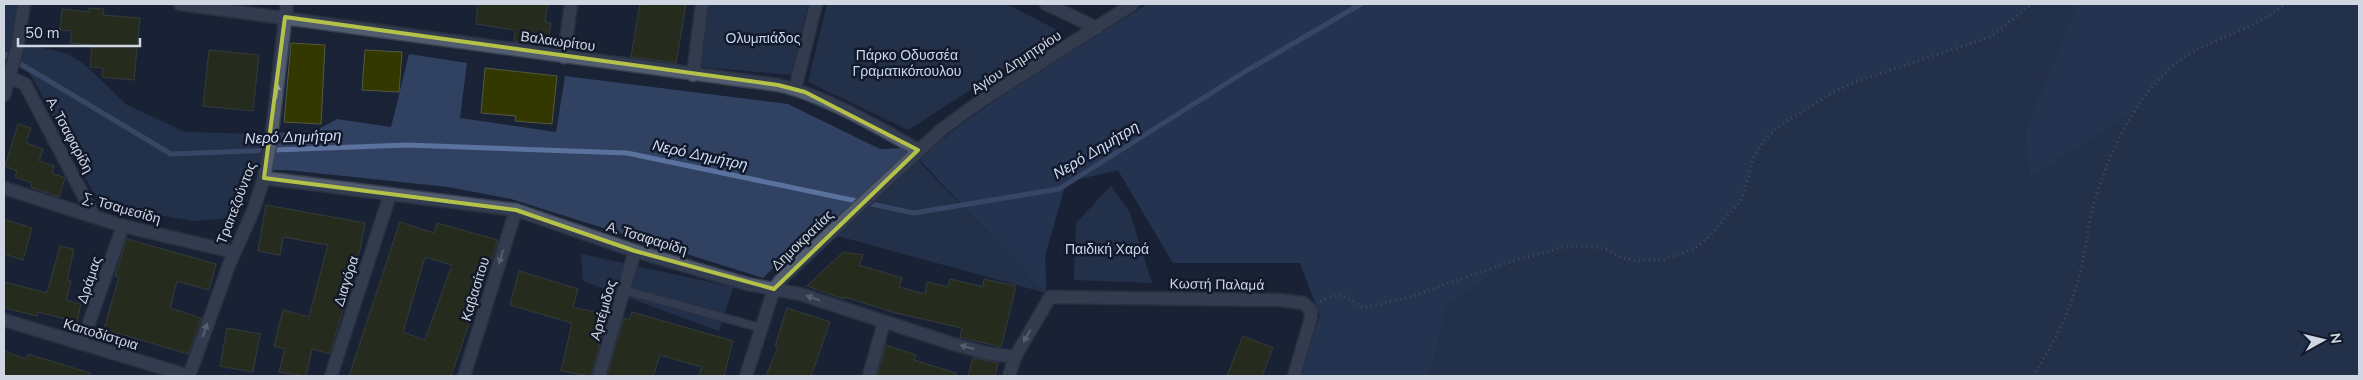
<svg xmlns="http://www.w3.org/2000/svg" width="2363" height="380" font-family="'Nunito Sans',sans-serif">
	<style>
		.green { fill: #304162 }
		.forest { fill: #324770 }
		.lines { fill: none; stroke-linecap: round; stroke-linejoin: round }
		.stream { stroke: #5b729e; stroke-width: 5 }
		.building { fill: #333700; stroke: #545840; fill-rule: evenodd }
		.lane-casing { stroke: #374051; stroke-width: 10 }
		.street-casing { stroke: #374051; stroke-width: 15 }
		.path { stroke: #757d8c; stroke-width: 3; stroke-dasharray: 1 4; stroke-linecap: butt }
		.lane { stroke: #525c6f; stroke-width: 8 }
		.street { stroke: #525c6f; stroke-width: 12 }
		.oneway { fill: #9ea5b4 }
		.marked { fill: none; stroke: #b5c249; stroke-width: 4; stroke-linejoin: round }
		.labels { text-anchor: middle; stroke-width: 5; stroke-linejoin: round; paint-order: stroke }
		.park-label { font-size: 14px; fill: #c8d7f2; stroke: #11192b }
		.street-label { font-size: 14px; fill: #d0d6e2; stroke: #11192b }
		.water-label { font-size: 15px; font-style: italic; fill: #d1dffb; stroke: #11192b }
	</style>
	<rect width="100%" height="100%" fill="#1a2335"/>
	<g class="green">
		<path d="M4,4H20L14,41L68,54L85,65L127,105L185,132L257,134L315,131L337,119L391,127L409,54L467,63L460,118L556,132L565,76L788,104L880,149L906,148L995,240L919,159C989,98 1070,53 1148,4H2359V376H1300L1320,316L1300,263H1173L1118,170L1066,182L1045,256L1046,293L812,229L763,278L511,199L448,187L287,170H249L229,218L195,221L126,210L102,203L92,190L35,82L29,73L4,60Z"/>
		<polygon points="708,4 808,4 791,75 701,67"/>
		<polygon points="827,4 1006,4 1061,32 908,130 808,82"/>
		<polygon points="1111,186 1130,213 1152,283 1074,280 1076,223"/>
		<polygon points="581,254 733,287 719,331 583,281"/>
	</g>
	<g class="forest">
		<path d="M1148,4H2032L1991,37L1858,81L1832,93L1784,123L1766,138L1754,157L1742,199L1710,236L1693,250L1663,260L1638,261L1622,258L1603,248L1568,246L1506,263L1446,306L1429,376H1300L1320,316L1300,263H1173L1118,170L1066,182L1045,256L1046,293L919,159C989,98 1070,53 1148,4Z"/>
		<polygon points="2078,4 2285,4 2270,17 2198,49 2168,71 2136,109 2030,178 2025,132"/>
	</g>
	<g class="lines">
		<polyline class="stream" points="4,54 171,154 407,145 627,153 914,213 1059,189 1246,71 1361,4"/>
	</g>
	<g class="building">
		<polygon points="478,4 548,4 545,22 551,23 547,46 514,41 515,30 476,24"/>
		<polygon points="640,4 686,4 676,63 631,57"/>
		<polygon points="89,8 104,9 103,15 140,18 134,80 102,77 103,68 90,67 92,45 70,43 72,31 60,30 62,9 89,12"/>
		<polygon points="291,43 325,45 321,124 284,122"/>
		<polygon points="209,50 259,55 253,111 203,106"/>
		<polygon points="365,50 402,52 399,92 362,90"/>
		<polygon points="485,68 557,76 552,124 515,121 516,116 481,113"/>
		<polygon points="18,124 31,128 26,143 43,149 39,161 54,166 52,173 65,178 59,197 31,187 32,183 15,177 17,171 5,166"/>
		<polygon points="266,205 365,223 360,250 330,354 312,349 306,376 279,372 285,349 274,346 283,310 309,317 328,245 283,237 280,255 258,251"/>
		<polygon points="4,219 32,228 23,260 4,254"/>
		<path d="M400,222L434,233L437,223L498,240L451,376H349ZM425,257L452,265L425,340L403,332Z"/>
		<polygon points="127,239 216,264 209,290 177,281 170,308 201,318 188,354 104,329 119,277 115,276"/>
		<polygon points="60,246 74,249 67,280 71,281 66,300 81,304 77,322 38,312 37,316 4,308 4,282 47,293"/>
		<polygon points="843,252 863,255 859,265 902,278 899,287 925,294 927,282 948,287 950,279 983,287 984,279 1016,286 1001,347 960,337 962,328 892,312 845,297 844,299 807,286"/>
		<polygon points="519,271 578,289 573,307 608,315 591,376 561,371 572,323 510,305"/>
		<polygon points="787,308 830,322 811,376 766,376 778,347 775,346"/>
		<polygon points="632,312 733,341 724,376 699,376 702,367 660,355 653,376 607,376 624,318 629,320"/>
		<polygon points="227,328 260,334 253,372 220,366"/>
		<polygon points="1243,336 1273,348 1262,376 1227,376"/>
		<polygon points="886,345 916,355 914,360 956,373 956,376 877,376"/>
		<polygon points="4,351 26,359 28,354 90,373 89,376 4,376"/>
		<polygon points="973,358 998,363 995,376 968,376"/>
	</g>
	<g class="lines">
		<defs>
			<polyline id="lane" points="624,290 761,328"/>
			<g id="street">
				<path d="M180,4L778,85C823,95 878,127 918,150"/>
				<polyline points="1046,4 1097,28"/>
				<polyline points="564,57 571,4"/>
				<polyline points="693,75 702,4"/>
				<polyline points="9,77 25,84 94,216"/>
				<polyline points="795,89 816,4"/>
				<polyline points="4,95 17,49 24,4"/>
				<polyline points="264,178 516,210 635,251 747,284 800,294 950,343 986,353 1015,357"/>
				<polyline points="4,188 123,226 234,252"/>
				<polyline points="4,320 189,376"/>
				<polyline points="82,343 123,226"/>
				<polyline points="189,376 229,265 253,211 264,178 271,140 287,4"/>
				<polyline points="331,376 390,195"/>
				<polyline points="464,376 516,210"/>
				<polyline points="599,376 635,251"/>
				<polyline points="746,376 774,289 783,277 941,130 978,103 1133,4"/>
				<polyline points="869,376 884,322"/>
				<polyline points="1009,376 1015,357 1050,297 1280,300 1303,303 1311,310 1311,318 1294,376"/>
			</g>
		</defs>
		<use href="#lane" class="lane-casing"/>
		<use href="#street" class="street-casing"/>
		<g class="path">
			<path d="M1320,301C1342,292 1344,295 1363,308L1410,297L1506,263L1568,246L1603,248L1622,258L1638,261L1663,260L1693,250L1710,236L1742,199L1754,157L1766,138L1784,123L1832,93L1858,81L1991,37L2032,4"/>
			<path d="M2033,376C2052,346 2070,312 2079,277C2086,253 2087,227 2094,203C2108,155 2131,106 2167,71C2200,39 2251,34 2285,4"/>
		</g>
		<use href="#lane" class="lane"/>
		<use href="#street" class="street"/>
	</g>
	<defs><path id="oneway-solid" d="M-6-.8H1V-3.2L6.5 0L1 3.2V.8H-6Z" transform="scale(1.25)"/></defs>
	<g class="oneway">
		<use href="#oneway-solid" transform="translate(277 91) rotate(-84)"/>
		<use href="#oneway-solid" transform="translate(501 257) rotate(107)"/>
		<use href="#oneway-solid" transform="translate(813 298) rotate(-161)"/>
		<use href="#oneway-solid" transform="translate(205 330) rotate(-71)"/>
		<use href="#oneway-solid" transform="translate(1027 336) rotate(120)"/>
		<use href="#oneway-solid" transform="translate(967 347) rotate(-165)"/>
	</g>
	<path d="M0 0H2363V380H0ZM285,17L778,85L805,92L918,150L774,289L635,251L516,210L264,178Z" fill="#1a2335" fill-opacity=".55" fill-rule="evenodd"/>
	<path class="marked" d="M285,17L778,85L805,92L918,150L774,289L635,251L516,210L264,178Z"/>
	<g class="labels">
		<g class="park-label">
			<text x="763" y="43">Ολυμπιάδος</text>
			<text x="907" y="60">Πάρκο Οδυσσέα<tspan x="907" dy="16">Γραματικόπουλου</tspan></text>
			<text x="1107" y="254">Παιδική Χαρά</text>
		</g>
		<g class="street-label">
			<text transform="translate(558 41) rotate(8)" y="5">Βαλαωρίτου</text>
			<text transform="translate(1016 62) rotate(-33)" y="5">Αγίου Δημητρίου</text>
			<text transform="translate(70 135) rotate(62)" y="5">Α. Τσαφαρίδη</text>
			<text transform="translate(236 203) rotate(-69)" y="5">Τραπεζούντος</text>
			<text transform="translate(122 208) rotate(16)" y="5">Σ. Τσαμεσίδη</text>
			<text transform="translate(647 238) rotate(17)" y="5">Α. Τσαφαρίδη</text>
			<text transform="translate(802 240) rotate(-44)" y="5">Δημοκρατίας</text>
			<text transform="translate(89 280) rotate(-71)" y="5">Δράμας</text>
			<text transform="translate(346 281) rotate(-72)" y="5">Διαγόρα</text>
			<text transform="translate(1217 284) rotate(1)" y="5">Κωστή Παλαμά</text>
			<text transform="translate(475 289) rotate(-73)" y="5">Καβασίτου</text>
			<text transform="translate(603 310) rotate(-74)" y="5">Αρτέμιδος</text>
			<text transform="translate(101 334) rotate(17)" y="5">Καποδίστρια</text>
		</g>
		<g class="water-label">
			<text transform="translate(293 137) rotate(-2)" y="5">Νερό Δημήτρη</text>
			<text transform="translate(1096 150) rotate(-31)" y="5">Νερό Δημήτρη</text>
			<text transform="translate(700 155) rotate(12)" y="5">Νερό Δημήτρη</text>
		</g>
	</g>
	<rect width="2363" height="380" fill="none" stroke="#d0d6e2" stroke-width="10"/>
	<g transform="translate(2323 340) rotate(82)" stroke="#11192b" stroke-width="4" paint-order="stroke">
	<path d="M0-4L9 19L0 12L-9 19Z" fill="#d0d6e2"/>
	<text y="-8" font-size="14" font-weight="bold" text-anchor="middle" fill="#d0d6e2">N</text>
	</g>
	<path d="M18 38v8h122v-8" fill="none" stroke="#d0d6e2" stroke-width="2.5"/>
	<text x="25" y="38" font-size="15" fill="#d0d6e2" stroke="#11192b" stroke-width="4" paint-order="stroke">50 m</text>
</svg>
